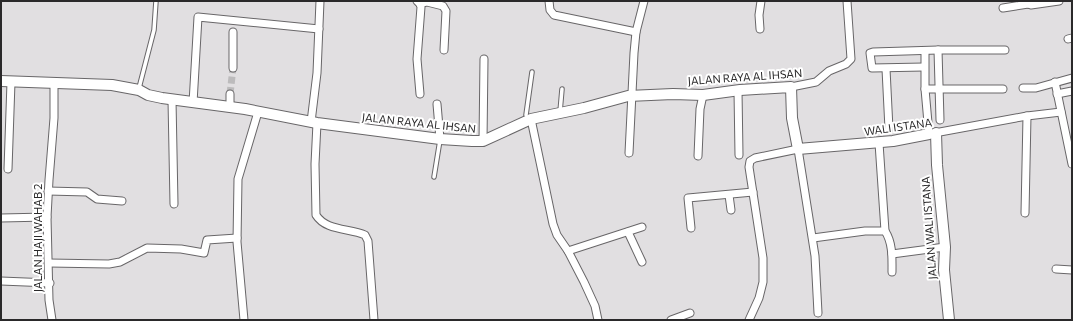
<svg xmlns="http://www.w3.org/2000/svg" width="1073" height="321" font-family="Commissioner,sans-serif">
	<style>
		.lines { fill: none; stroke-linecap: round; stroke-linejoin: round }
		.street-tunnel { stroke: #bcbbbc; stroke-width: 7; stroke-dasharray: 7 3.5; stroke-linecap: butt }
		.lane-casing { stroke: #686668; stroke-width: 5.5 }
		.street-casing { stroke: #686668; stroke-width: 9 }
		.secondary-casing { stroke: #686668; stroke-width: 12 }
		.lane { stroke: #fff; stroke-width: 3.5 }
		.street { stroke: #fff; stroke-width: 7 }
		.secondary { stroke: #fff; stroke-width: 10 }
		.labels { text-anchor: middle; stroke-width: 4; stroke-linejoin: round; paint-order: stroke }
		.street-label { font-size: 11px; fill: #2a292a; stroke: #fff }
	</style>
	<rect width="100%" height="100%" fill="#e1dfe1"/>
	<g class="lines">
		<polyline class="street-tunnel" points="230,94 233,68"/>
		<defs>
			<g id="lane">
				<polyline points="139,88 154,30 156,1"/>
				<polyline points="560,112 562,89"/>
				<polyline points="526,115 532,72"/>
				<polyline points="434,177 440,140"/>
			</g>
			<g id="street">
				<polyline points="417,1 420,4 421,7 417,59 420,94"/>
				<polyline points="549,1 550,10 554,15 636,32"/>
				<polyline points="1024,1 1028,4 1031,5 1059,1"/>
				<polyline points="420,4 427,2 443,6 446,11 444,50"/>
				<polyline points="1003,8 1028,4"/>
				<polyline points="760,29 759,15 761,1"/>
				<polyline points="1068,39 1072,38"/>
				<polyline points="938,50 940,120"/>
				<polyline points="925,51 925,89 929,134 1027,116 1061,112"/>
				<polyline points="924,67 872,68 870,53 873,52 938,50 1005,50"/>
				<polyline points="233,68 233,32"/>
				<polyline points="886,69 889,129"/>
				<polyline points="1055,82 1072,164"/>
				<polyline points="791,87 816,82 829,71 846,64 851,59 847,1"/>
				<polyline points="1023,88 1036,88 1072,78"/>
				<polyline points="925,89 1003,89"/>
				<polyline points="738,91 739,155"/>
				<polyline points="1057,94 1072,91"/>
				<polyline points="172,100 174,204"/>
				<polyline points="193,103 198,17 319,29"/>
				<polyline points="437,104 440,139"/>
				<polyline points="230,107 230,94"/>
				<polyline points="531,119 553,224 557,235 568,251 584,282 595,306 598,320"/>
				<polyline points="311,122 317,73 320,1"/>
				<path d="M317,123L315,164L316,215C326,231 349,228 365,235L368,241L374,320"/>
				<polyline points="483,141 484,59"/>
				<polyline points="879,143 885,231"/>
				<polyline points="629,153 634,53 636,32 644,1"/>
				<polyline points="698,156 700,109 703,95"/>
				<polyline points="8,169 11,82"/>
				<polyline points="48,191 87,192 97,199 122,201"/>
				<polyline points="729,195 731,210"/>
				<polyline points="1025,213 1027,116"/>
				<polyline points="1,218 47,217"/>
				<polyline points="691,228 688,198 753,192"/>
				<polyline points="628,232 642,262"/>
				<path d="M813,238L865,231H885C893,243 892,259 892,272"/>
				<polyline points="568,251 642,227"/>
				<polyline points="892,254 945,247"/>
				<polyline points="49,263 109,264 120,262 147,248 181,249 204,253 207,240 237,238"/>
				<polyline points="1056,269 1072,270"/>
				<polyline points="1,281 50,283"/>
				<polyline points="52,320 49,300 47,217 49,180 54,118 54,84"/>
				<polyline points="244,320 237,242 238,179 258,112"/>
				<polyline points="671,320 690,313"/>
				<polyline points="749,320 759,298 763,282 763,258 749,167 750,161 755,158 798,149 815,256 818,313"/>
			</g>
			<g id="secondary">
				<polyline points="1,81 112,85 139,90 148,95 162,98 245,109 317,123 440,139 472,141 483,141 531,119 584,108 628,96 673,94 703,95 740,90 791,87 792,118 798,149 893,141 929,134"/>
				<polyline points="936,133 937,165 945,247 944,270 949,320"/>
			</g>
		</defs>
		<use href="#lane" class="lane-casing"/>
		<use href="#street" class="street-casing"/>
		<use href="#secondary" class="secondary-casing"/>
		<use href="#lane" class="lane"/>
		<use href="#street" class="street"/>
		<use href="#secondary" class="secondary"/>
	</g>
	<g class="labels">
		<g class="street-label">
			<text transform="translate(745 77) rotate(-4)" y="4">JALAN RAYA AL IHSAN</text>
			<text transform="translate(419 123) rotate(6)" y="4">JALAN RAYA AL IHSAN</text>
			<text transform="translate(898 127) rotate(-8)" y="4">WALI ISTANA</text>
			<text transform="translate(929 228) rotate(-94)" y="4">JALAN WALI ISTANA</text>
			<text transform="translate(38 238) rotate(-90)" y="4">JALAN HAJI WAHAB 2</text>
		</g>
	</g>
	<rect width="1073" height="321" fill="none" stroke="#2a292a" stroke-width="4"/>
</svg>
